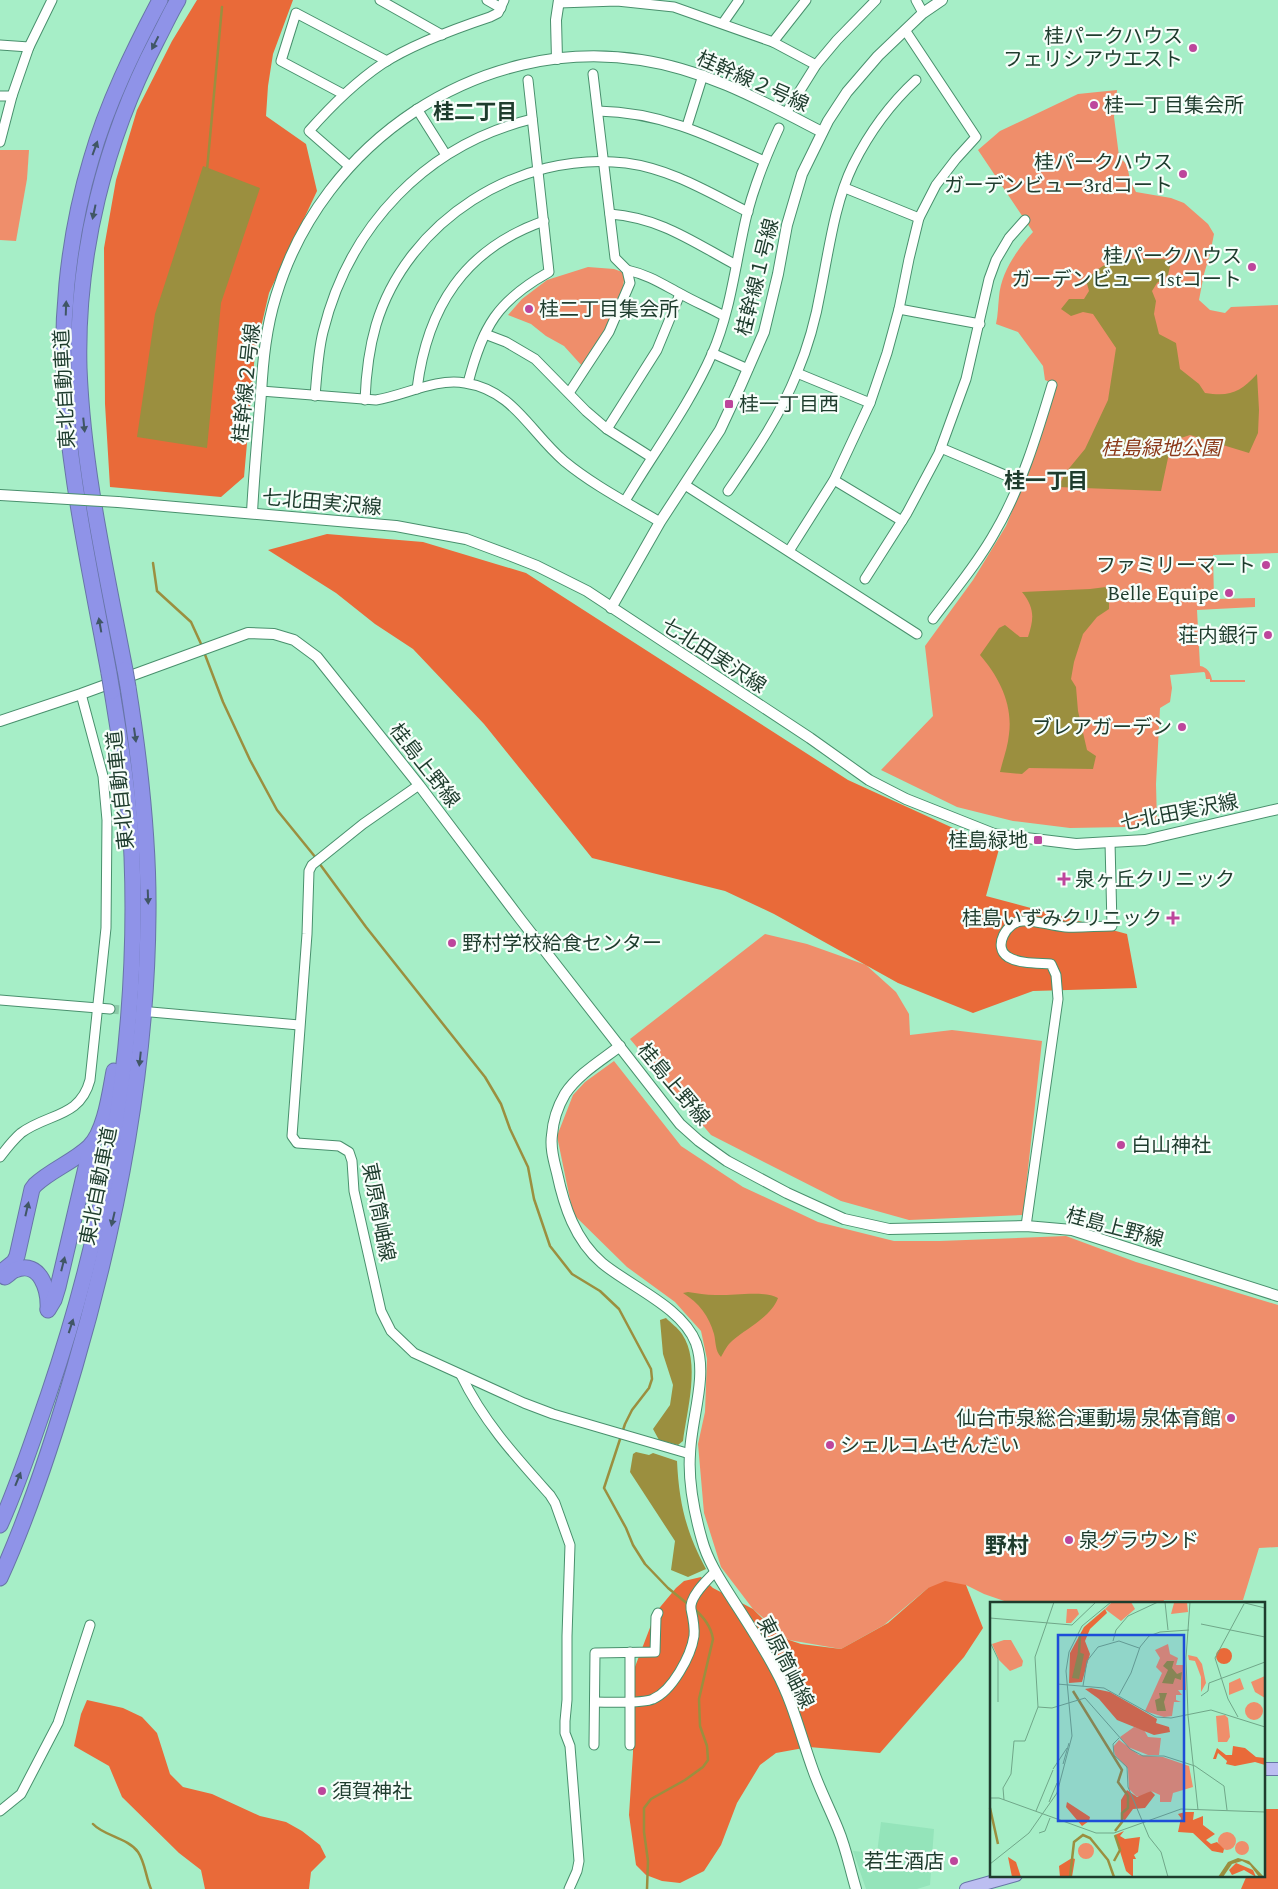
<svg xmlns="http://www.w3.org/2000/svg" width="1278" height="1889" font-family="Spectral,'Noto Sans JP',serif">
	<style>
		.built { fill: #94e4ba }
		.green { fill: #ef8e6b }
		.forest { fill: #e96a39 }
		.water { fill: #9b8f3f }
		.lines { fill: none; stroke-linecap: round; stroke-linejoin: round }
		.stream { stroke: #9b8f3f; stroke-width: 2.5 }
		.minor-tunnel { stroke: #8bcaa8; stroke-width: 9; stroke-dasharray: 9 4.5; stroke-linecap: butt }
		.minor-casing { stroke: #49906d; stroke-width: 11 }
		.tertiary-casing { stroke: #49906d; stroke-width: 12 }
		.primary-casing { stroke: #6775a7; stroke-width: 14 }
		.motorway-casing { stroke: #6775a7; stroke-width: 17 }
		.minor { stroke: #fff; stroke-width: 9 }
		.tertiary { stroke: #fff; stroke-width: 10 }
		.primary { stroke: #bcbef1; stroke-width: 12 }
		.motorway { stroke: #8f93e8; stroke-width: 15 }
		.tertiary-bridge-casing { stroke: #49906d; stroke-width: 12; stroke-linecap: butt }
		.motorway-bridge-casing { stroke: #6775a7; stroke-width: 17; stroke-linecap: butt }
		.tertiary-bridge { stroke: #fff; stroke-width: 10 }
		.motorway-bridge { stroke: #8f93e8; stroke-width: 15 }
		.oneway { fill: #405665 }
		.poi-dot { fill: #bd469c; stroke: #f7fefa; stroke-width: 2 }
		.labels { text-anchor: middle; stroke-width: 4.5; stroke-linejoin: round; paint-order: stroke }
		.poi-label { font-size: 20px; fill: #1e3c2d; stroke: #f7fefa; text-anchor: end }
		.street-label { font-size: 20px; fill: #1e3c2d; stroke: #f7fefa }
		.park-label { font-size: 20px; font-style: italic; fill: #8c3a1a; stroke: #f7fefa }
		.neighbourhood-label { font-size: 21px; font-weight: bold; fill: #1e3c2d; stroke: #f7fefa }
		.quarter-label { font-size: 22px; font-weight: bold; fill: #1e3c2d; stroke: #f7fefa }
		.inset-river { fill: none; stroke: #9b8f3f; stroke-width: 2.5 }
		.inset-road { fill: none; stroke: #70a789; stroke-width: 1 }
		.view { fill: #1d4ed8; fill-opacity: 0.15; stroke: #1d4ed8; stroke-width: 2.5 }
		.inset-edge { fill: none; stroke: #1e3c2d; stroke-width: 2.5 }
	</style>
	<rect width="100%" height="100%" fill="#a6eec7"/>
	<polygon class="built" points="881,1822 934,1829 930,1885 917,1889 866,1889 853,1851 877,1853"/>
	<g class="green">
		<path d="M1117,90L1114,117L1119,156L1127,165L1130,180L1136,192L1171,198L1184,203L1208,224L1214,234L1210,254L1204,274L1199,300L1210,310L1225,313L1231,307L1278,305V553L1213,555L1214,599L1255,598V607L1197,610L1200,666C1207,667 1211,673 1212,680H1245V682H1210V679H1206L1205,673L1204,672L1170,675L1172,688L1170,702L1160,708L1156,784L1157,823L1125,827L1070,828L1013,821L957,807L881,770L933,716L925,646L973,580L1006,526L1037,449L1057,385L1045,380L1043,366L1018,332L996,324C998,315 998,306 999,297C1001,272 1017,250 1033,232L978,150L1000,131L1078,94Z"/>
		<polygon points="0,150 29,150 27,179 16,241 0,240"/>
		<polygon points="588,267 614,269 625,273 623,287 616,313 583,367 564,346 546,336 531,324 508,315 522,299 547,280"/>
		<polygon points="765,934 807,944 866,965 896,992 909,1014 910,1035 952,1030 1042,1041 1023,1215 909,1220 841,1201 711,1135 630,1039"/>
		<polygon points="614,1061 681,1146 743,1187 818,1222 894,1241 940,1241 1066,1236 1136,1262 1278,1305 1278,1547 1259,1548 1243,1600 1164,1600 1163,1603 1010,1603 984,1594 966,1585 928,1588 884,1625 841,1649 789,1640 753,1609 721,1567 704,1513 698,1444 705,1412 707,1359 701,1331 675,1302 627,1267 573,1214 557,1136 573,1095 585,1082"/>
	</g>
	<g class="forest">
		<polygon points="197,0 293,0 273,54 268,86 266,116 306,144 317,191 269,293 255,353 244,477 221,497 110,487 105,404 104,248 116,180 137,110 172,41"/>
		<polygon points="327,534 423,542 526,573 848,780 999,849 986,896 1127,934 1137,988 1033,991 973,1013 898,983 774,914 725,891 592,858 484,724 413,649 375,624 336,593 268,550"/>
		<polygon points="701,1577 713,1588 753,1609 776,1632 789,1640 801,1644 841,1649 888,1623 928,1588 945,1581 966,1585 983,1628 964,1657 880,1753 809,1747 776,1753 760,1765 737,1803 721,1845 704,1871 680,1883 662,1881 646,1875 636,1865 629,1815 633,1753 633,1672 656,1612 676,1588 684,1581"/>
		<polygon points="87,1700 123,1708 142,1717 157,1733 170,1774 183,1787 212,1794 260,1816 286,1822 302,1831 320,1845 326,1857 311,1872 309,1889 205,1889 201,1870 179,1853 122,1797 109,1766 74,1746 81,1714"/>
		<polygon points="1264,1809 1278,1809 1278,1889 1241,1889 1247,1875 1264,1875"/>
	</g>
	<g class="water">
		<polygon points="203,166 260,188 221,303 207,448 137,437 155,314"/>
		<path d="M1119,259H1164L1171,262L1168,275L1157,283L1152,291L1156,301L1154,314L1159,334L1176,343L1180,369L1199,384L1205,393C1231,397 1240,392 1257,374L1259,410L1258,433L1249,453L1190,435L1175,440L1168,458L1161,491L1058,487L1066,472L1085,449L1108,400L1116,348L1093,314L1083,312L1071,316L1061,309L1069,299H1084L1089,291L1086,280C1096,270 1105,263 1119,259Z"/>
		<path d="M1106,587L1109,597V609L1097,617L1083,634L1074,662L1071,679L1076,687L1078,711L1087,750L1096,756L1093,769L1029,768L1022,774L1000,772C1003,759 1008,747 1009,734C1013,704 999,677 980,655L999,628L1005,625L1020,637H1028C1034,619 1035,608 1022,592L1090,589Z"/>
		<path d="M688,1292C697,1293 706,1295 715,1295C731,1296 765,1290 778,1298C771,1317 747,1328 732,1341C727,1345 724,1352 721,1357C715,1351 716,1342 714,1334C709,1316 699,1303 683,1293Z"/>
		<path d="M666,1318C671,1323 678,1328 682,1334C701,1362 687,1410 683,1441L678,1445L659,1440L653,1429L670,1405L673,1385L663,1354L660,1320Z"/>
		<path d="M636,1452L649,1455L653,1453L677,1461C679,1503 686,1532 706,1569L688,1577L671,1570L675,1541L630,1472L633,1454Z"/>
	</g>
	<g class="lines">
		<g class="stream">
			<polyline points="207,170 222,7"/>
			<polyline points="153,563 157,591 191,622 202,646"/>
			<polyline points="204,652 223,702 250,760 277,810 316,858"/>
			<polyline points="319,863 366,927 485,1077 501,1104 510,1129 528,1167 534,1199 550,1246 572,1274 600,1291 619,1309 651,1369 652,1379 649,1388 632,1410 625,1424 604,1488 626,1528 633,1545 645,1564 668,1588 689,1605"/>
			<path d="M93,1824C104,1836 128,1838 138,1852C145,1862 146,1878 151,1889"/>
			<path d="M647,1889L648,1861L644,1832V1808L651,1799L685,1780L703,1767L708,1760L707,1746L700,1726L699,1699L713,1639C711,1626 703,1616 693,1608"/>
		</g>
		<polyline class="minor-tunnel" points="110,1009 132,1011"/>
		<defs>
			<g id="minor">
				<polyline points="380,0 442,35"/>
				<polyline points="487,0 501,8"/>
				<polyline points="916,0 923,13"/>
				<polyline points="559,3 617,1 674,7 773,42 816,65"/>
				<polyline points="723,23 739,0"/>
				<polyline points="773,42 806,0"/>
				<polyline points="0,45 29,47"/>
				<polyline points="343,94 281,61 296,13 387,61"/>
				<polyline points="0,96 12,96"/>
				<polyline points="417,109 446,155"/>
				<path d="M598,111C660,112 708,135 764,161"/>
				<polyline points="786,113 816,65 837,40 876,0"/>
				<polyline points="687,126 703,75"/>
				<polyline points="0,142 12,96 29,47 52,0"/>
				<path d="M349,166L309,131C331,106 354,83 382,64C411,45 457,28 490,17L498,13L504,0"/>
				<polyline points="845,188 919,218"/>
				<path d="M610,214C661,218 693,242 736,265"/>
				<path d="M627,270C649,275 662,284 681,294C695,302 710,308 724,316"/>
				<polyline points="899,309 980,324"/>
				<polyline points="485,334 506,342 535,359 586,411 607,429 651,457"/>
				<polyline points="712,353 748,369"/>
				<polyline points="797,373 870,403"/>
				<path d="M468,383C483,326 497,301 549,272L528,80"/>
				<path d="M417,389C427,308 464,249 544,221"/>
				<path d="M261,391L376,400C406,395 435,378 465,383C513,390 530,432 564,461C593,485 628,503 660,522"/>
				<polyline points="569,393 609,332 630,283 627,270 615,258 593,74"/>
				<path d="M315,396C317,374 318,352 323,332C349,226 426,145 532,119"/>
				<path d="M365,400C366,375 369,349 376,325C407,221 519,150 626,163C671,169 708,192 748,212"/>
				<polyline points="607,429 657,350 680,294"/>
				<polyline points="941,448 1019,481"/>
				<polyline points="834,480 902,521"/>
				<polyline points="685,485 917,634"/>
				<path d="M728,491C754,453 780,416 797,373C808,347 816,318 821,289C829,249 835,202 853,165C869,133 890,104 916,80"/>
				<path d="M625,501C654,452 689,406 712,354C731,311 736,259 747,214C755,184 766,156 779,128"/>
				<polyline points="789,551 834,480 870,403 887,353 899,309 909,259 919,218 936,185 956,159 976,137 905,30"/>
				<polyline points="865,579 907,513 939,453 966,379 989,279 996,260 1009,238 1025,220"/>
				<path d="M933,619C954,591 978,563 995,532C1021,488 1037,435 1052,385"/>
				<polyline points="419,785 363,824 312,865 309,871 307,934 292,1136 297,1143 339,1146 349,1152 352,1161 354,1191 381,1311 391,1331 414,1353 524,1403 553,1414 690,1454"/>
				<polyline points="0,1000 110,1009"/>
				<polyline points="151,1012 299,1025"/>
				<path d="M0,1157C6,1149 13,1140 21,1133C48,1113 80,1118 90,1080L106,928L107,820L103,776L81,694"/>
				<path d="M1026,1226L1058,999L1056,975L1051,964C1038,963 1020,964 1008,957C992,947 1007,921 1023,921C1036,920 1051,926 1065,927C1080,928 1097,926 1112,926L1110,842"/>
				<path d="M461,1375C483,1421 516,1457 550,1495L555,1503L570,1545L567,1636V1700L565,1721V1733L570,1746L579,1861L577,1871L569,1889"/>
				<path d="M595,1702C608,1702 642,1704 653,1699C672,1691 691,1656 694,1636C695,1627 693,1618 691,1609C689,1597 707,1580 715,1572"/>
				<polyline points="594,1745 595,1653 655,1652 656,1617 658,1613"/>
				<polyline points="630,1745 630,1652"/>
				<polyline points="0,1811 21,1794 58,1723 90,1625"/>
			</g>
			<g id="tertiary">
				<polyline points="557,59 556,20 559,0"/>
				<polyline points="0,495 51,498"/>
				<polyline points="118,502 396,526 466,539 509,555 537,566 587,591 810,738 869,780 906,799 994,834 1076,844 1145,840 1278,809"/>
				<path d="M252,513C254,473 258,433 261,393C263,360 266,328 276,296C322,142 480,35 641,60C707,70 764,102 822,132"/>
				<polyline points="611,608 660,522 720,430 740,387 764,332 778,274 787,225 802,174 828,121 847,92 878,56 923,13 942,0"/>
				<polyline points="0,721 81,694 248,633 274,634 294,640 317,657 419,785 521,920 680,1124 699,1141 727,1161 787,1193 844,1219 889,1229 1026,1226 1072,1230 1278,1296"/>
				<path d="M620,1046C602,1060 578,1074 565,1094C558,1106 553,1121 552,1135C550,1148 554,1161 557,1173C564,1206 575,1240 602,1263C631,1287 682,1307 696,1343C708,1377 691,1419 690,1454C688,1483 694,1512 702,1540C708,1562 721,1581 733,1600C748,1623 763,1646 776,1671C793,1702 801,1737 813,1770C820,1790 830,1809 838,1829C846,1848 850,1869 856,1889"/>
			</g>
			<g id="primary">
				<polyline points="1264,1769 1278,1769"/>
				<polyline points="966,1889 1016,1875"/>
			</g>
			<g id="motorway">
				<path d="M125,670C106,570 83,470 79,368C76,254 105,140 157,40C164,27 170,13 178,0"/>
				<path d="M109,673C93,586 74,499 66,411C59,328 67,240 91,160C107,104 133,51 160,0"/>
				<path d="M0,1273L14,1262L17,1256L32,1189L35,1185C51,1170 73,1162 89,1147C105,1132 110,1092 114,1071"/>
				<path d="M5,1277C8,1275 12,1271 15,1270C41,1259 49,1292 48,1309"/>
				<polyline points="48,1310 54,1300 58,1287 91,1146"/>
				<path d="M0,1525C19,1483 33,1439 48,1396C107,1223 139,1040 132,857C130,801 121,746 112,691"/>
				<path d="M0,1578C31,1510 54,1438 75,1366C118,1219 147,1069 148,915C149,838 140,762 128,687"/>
			</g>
		</defs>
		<use href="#minor" class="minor-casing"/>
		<use href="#tertiary" class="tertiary-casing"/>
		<use href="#primary" class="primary-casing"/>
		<use href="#motorway" class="motorway-casing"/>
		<use href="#minor" class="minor"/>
		<use href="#tertiary" class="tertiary"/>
		<use href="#primary" class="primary"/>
		<use href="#motorway" class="motorway"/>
		<defs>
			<polyline id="tertiary-bridge" points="51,498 118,502"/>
			<g id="motorway-bridge">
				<polyline points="125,670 128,687"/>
				<polyline points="109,673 112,691"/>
			</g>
		</defs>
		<use href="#tertiary-bridge" class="tertiary-bridge-casing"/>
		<use href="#motorway-bridge" class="motorway-bridge-casing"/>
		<use href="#tertiary-bridge" class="tertiary-bridge"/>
		<use href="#motorway-bridge" class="motorway-bridge"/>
	</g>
	<defs><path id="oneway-solid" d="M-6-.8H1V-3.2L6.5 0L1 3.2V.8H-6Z" transform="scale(1.25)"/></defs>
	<g class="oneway">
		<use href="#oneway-solid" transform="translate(155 43) rotate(117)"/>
		<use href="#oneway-solid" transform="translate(95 148) rotate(-70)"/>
		<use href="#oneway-solid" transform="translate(94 212) rotate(102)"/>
		<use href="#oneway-solid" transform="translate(66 308) rotate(-88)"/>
		<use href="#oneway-solid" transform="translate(84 425) rotate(84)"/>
		<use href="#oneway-solid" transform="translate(100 625) rotate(-100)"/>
		<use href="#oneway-solid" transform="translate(135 735) rotate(82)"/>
		<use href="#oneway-solid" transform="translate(148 897) rotate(88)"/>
		<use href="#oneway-solid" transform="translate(140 1059) rotate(96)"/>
		<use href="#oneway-solid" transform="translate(27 1209) rotate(-77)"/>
		<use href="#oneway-solid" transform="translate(113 1219) rotate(103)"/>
		<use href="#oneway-solid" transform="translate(63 1264) rotate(-76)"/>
		<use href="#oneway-solid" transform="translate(71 1326) rotate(-72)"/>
		<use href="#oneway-solid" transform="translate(18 1479) rotate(-68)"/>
	</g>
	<g class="poi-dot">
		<circle cx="1193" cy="48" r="5"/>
		<circle cx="1094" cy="105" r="5"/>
		<circle cx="1183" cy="174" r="5"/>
		<circle cx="1252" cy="267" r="5"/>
		<circle cx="529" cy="309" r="5"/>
		<rect x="724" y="399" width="10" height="10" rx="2.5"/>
		<circle cx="1266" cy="565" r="5"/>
		<circle cx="1229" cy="593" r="5"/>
		<circle cx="1268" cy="635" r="5"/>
		<circle cx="1182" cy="727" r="5"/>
		<rect x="1033" y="835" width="10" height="10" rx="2.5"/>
		<path d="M1061.5 871.5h5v5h5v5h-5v5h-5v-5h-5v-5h5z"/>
		<path d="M1170.5 910.5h5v5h5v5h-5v5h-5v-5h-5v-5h5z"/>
		<circle cx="452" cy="943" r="5"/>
		<circle cx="1121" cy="1145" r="5"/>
		<circle cx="1231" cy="1418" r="5"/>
		<circle cx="830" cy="1445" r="5"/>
		<circle cx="1069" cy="1540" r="5"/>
		<circle cx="322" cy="1791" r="5"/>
		<circle cx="954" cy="1861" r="5"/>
	</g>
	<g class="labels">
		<g class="poi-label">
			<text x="1183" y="43">桂パークハウス<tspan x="1183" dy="23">フェリシアウエスト</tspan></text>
			<text x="1104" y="112" text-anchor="start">桂一丁目集会所</text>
			<text x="1173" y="169">桂パークハウス<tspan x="1173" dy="23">ガーデンビュー3rdコート</tspan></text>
			<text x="1242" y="263">桂パークハウス<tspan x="1242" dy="23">ガーデンビュー 1stコート</tspan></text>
			<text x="539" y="316" text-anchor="start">桂二丁目集会所</text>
			<text x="739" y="411" text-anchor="start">桂一丁目西</text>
			<text x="1256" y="572">ファミリーマート</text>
			<text x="1219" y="600">Belle Equipe</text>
			<text x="1258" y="642">荘内銀行</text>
			<text x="1172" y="734">ブレアガーデン</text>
			<text x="1028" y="847">桂島緑地</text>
			<text x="1075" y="886" text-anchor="start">泉ヶ丘クリニック</text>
			<text x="1162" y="925">桂島いずみクリニック</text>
			<text x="462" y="950" text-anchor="start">野村学校給食センター</text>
			<text x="1131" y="1152" text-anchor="start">白山神社</text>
			<text x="1221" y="1425">仙台市泉総合運動場 泉体育館</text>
			<text x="840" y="1452" text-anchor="start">シェルコムせんだい</text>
			<text x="1079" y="1547" text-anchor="start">泉グラウンド</text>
			<text x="332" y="1798" text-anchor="start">須賀神社</text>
			<text x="944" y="1868">若生酒店</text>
		</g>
		<g class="street-label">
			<text transform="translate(753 81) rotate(24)" y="7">桂幹線２号線</text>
			<text transform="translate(757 277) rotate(-76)" y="7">桂幹線１号線</text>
			<text transform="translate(246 383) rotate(-84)" y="7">桂幹線２号線</text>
			<text transform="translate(64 389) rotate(-93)" y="7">東北自動車道</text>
			<text transform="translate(322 502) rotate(5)" y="7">七北田実沢線</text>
			<text transform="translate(714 655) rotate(33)" y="7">七北田実沢線</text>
			<text transform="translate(425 765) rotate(52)" y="7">桂島上野線</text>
			<text transform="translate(120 790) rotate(-96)" y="7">東北自動車道</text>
			<text transform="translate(1179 812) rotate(-11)" y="7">七北田実沢線</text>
			<text transform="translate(674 1084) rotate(50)" y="7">桂島上野線</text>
			<text transform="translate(98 1186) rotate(-79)" y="7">東北自動車道</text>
			<text transform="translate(379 1212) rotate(79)" y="7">東原筒岫線</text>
			<text transform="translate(1115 1227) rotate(15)" y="7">桂島上野線</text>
			<text transform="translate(786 1662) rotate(63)" y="7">東原筒岫線</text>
		</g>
		<g class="park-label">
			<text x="1161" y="455">桂島緑地公園</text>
		</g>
		<g class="neighbourhood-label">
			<text x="475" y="119">桂二丁目</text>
			<text x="1046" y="488">桂一丁目</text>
		</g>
		<g class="quarter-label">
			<text x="1007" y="1553">野村</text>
		</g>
	</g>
	<g transform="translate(990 1602)">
		<rect width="275" height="275" fill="#a6eec7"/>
		<path d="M122,0H141L145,7L131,19L115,7ZM197,0L198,10L181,12L184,1ZM77,7H87L89,12L81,21H76ZM14,38H21L33,59L32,64L20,69L9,58L2,42ZM178,42L180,52L188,56L186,63H195L196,88H188L192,93H186V98L191,100H184L182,114L174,115L155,109L172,71L166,65L170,56L165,48ZM198,53L207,55L212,62L216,81L211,90V75L205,59L199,58ZM275,74V96L265,90L261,80ZM250,76L254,87L239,93V81ZM255 109a9 9 0 1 1 18 0a9 9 0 1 1-18 0ZM235,113L238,116L240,135L237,140H228L226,114ZM144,125L154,128L158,135L171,136L169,153H158L138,145L130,135ZM129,138L149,153L173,155L199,164L203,185L183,191L181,200H170V193L161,189L151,195L146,194L139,187L138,167L125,153L123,145ZM228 239a9 9 0 1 1 18 0a9 9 0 1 1-18 0ZM245 246a7 7 0 1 1 14 0a7 7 0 1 1-14 0ZM88 249a8 8 0 1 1 16 0a8 8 0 1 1-16 0Z" fill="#ef8e6b"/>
		<path d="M115,7L117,11L100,27L95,39L100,52L92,80L79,81L80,51L94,25ZM226 54a8 8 0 1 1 16 0a8 8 0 1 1-16 0ZM101,86L120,90L167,117L166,121L179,125L180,130L164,133L127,118L109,97L95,87ZM243,144L255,146L266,155L275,156V163L265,160L245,164L236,162L237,159L228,151L226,157H223L227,146L236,153H242ZM137,188L147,195L161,189L165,193L155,206L143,207L135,218L131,217V198ZM77,200L100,215L99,219L92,224L76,205ZM195,210H204L203,218L213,214V223L225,232L216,238L221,242L227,240L234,247L233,251L222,249L203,231L188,230L191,216L188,212ZM134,229L130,234L135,237L150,235L148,250L144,253L146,257H143V275L136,269L125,233ZM18,255L26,260L31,275H22ZM82,256L85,257L82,275H70L69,264ZM246,261L263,268L266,275L254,268L242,273L239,268Z" fill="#e96a39"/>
		<path d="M88,50L94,52L89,77L82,76ZM177,59H184L182,66L187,72L192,70L191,78L185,76L183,82L172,81L178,68L173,64ZM169,91H177L174,100L176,109H167L165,98L170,96ZM248,256L259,259L274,275H269L260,263L252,259L242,262L233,275H228L238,260Z" fill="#9b8f3f"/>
		<path class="inset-river" d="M89,51L90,34M83,89L132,168L128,180L138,194V206L132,211V220L125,229M0,206L8,242M124,259L130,248L125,233M80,275L84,240L93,233L100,236L118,258L124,275"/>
		<path class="inset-road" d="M175,0L178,28M200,0L196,56L198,114L208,208M251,0L275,6M0,16L82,23L106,0M211,22L275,35M123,39L126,28L138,14L168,0M0,40L8,57V100M275,44V60M67,82L114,86L166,115L181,116L221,108L275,125M93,84L97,59L108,45L129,39L149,46M129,93L141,71L150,45L159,34L170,30L199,28M211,94L218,89L219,81L275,60M48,105L45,55L64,0M248,115L238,97L225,56L254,2M129,136L123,142L124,153L137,165L138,185L159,235L171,250L178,275M73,162L79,141M63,167L77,146M0,196H9L106,231H124L191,207L275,210M14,198L13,186L21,172L24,139H35L48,105L62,106L95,96L140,147L153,154H174L205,164L234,184L237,208M59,200L67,181M46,209L63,168M49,231L55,229L60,216M0,262L39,231L67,191L82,134L76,69L79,50L92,24L121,0"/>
		<path class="view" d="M68,33H194V219H68Z"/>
		<rect width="275" height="275" class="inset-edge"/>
	</g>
</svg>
